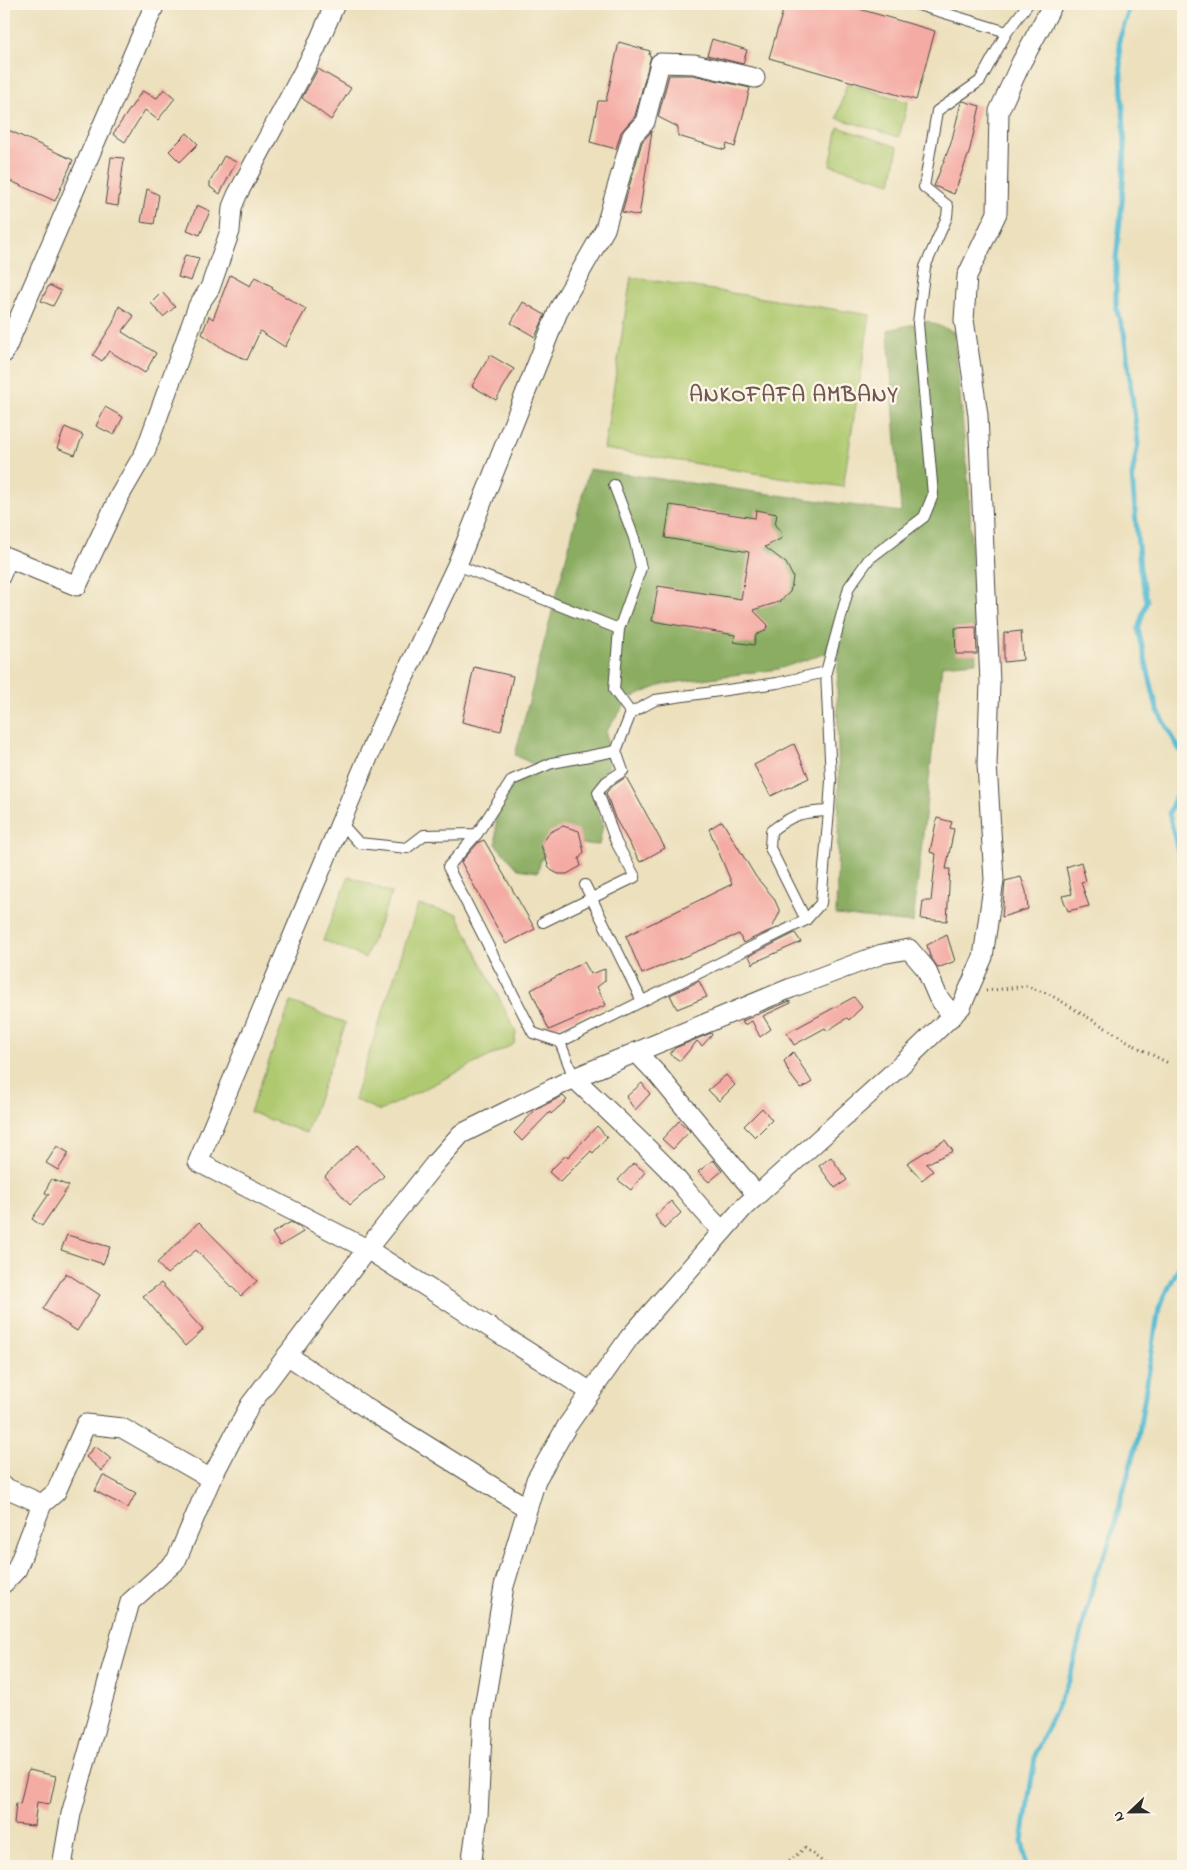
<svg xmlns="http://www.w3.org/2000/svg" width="1187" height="1870" font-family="'Indie Flower',sans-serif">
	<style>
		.green { fill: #afc96f; stroke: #6d7a4d }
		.forest { fill: #8bad62; stroke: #5b6c46 }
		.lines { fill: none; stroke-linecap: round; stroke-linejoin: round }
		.stream { stroke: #55bbd3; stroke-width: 5 }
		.building { fill: #f4aba4 }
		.service-casing { stroke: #484641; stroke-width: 12 }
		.minor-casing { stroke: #484641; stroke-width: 21 }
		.path { stroke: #484641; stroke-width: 3; stroke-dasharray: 1 4; stroke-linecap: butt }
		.service { stroke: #fff; stroke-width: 10 }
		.minor { stroke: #fff; stroke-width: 19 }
		.labels { text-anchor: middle; stroke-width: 5; stroke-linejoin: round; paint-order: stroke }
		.district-label { font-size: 22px; font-weight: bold; letter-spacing: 1px; fill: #715855; stroke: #fcf5e5 }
	</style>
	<rect width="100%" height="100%" fill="#fcf5e5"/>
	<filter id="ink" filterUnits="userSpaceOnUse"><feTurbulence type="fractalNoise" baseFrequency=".02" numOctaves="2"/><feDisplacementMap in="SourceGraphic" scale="10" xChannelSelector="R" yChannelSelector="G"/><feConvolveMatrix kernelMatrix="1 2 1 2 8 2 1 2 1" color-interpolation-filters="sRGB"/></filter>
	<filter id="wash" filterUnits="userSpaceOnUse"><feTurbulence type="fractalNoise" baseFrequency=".0096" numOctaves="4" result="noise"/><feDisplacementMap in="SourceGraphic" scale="20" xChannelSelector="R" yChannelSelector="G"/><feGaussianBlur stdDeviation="1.12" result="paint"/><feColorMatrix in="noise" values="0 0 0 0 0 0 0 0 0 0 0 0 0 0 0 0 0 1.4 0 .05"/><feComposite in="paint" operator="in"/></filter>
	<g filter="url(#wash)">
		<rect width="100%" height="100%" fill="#ece0bd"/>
		<g class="green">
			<polygon points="847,83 908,102 899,137 837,118"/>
			<polygon points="838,127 898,147 891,183 830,165"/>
			<polygon points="631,277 870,315 843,487 604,449"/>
			<polygon points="349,876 392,893 365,958 323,940"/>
			<polygon points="418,905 457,914 516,1032 514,1044 380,1111 354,1099"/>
			<polygon points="291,1002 346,1023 306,1133 250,1112"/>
		</g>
		<polygon class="forest" points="927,321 954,332 969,491 976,662 942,665 913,923 836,915 839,799 837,688 839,649 778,669 664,684 630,698 606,731 609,766 591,789 603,825 599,845 564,843 541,859 538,872 518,869 496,845 496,806 515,778 538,767 515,755 589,469 901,512 888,330"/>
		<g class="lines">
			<g class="stream">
				<polyline points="1132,4 1130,6 1119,40 1125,146 1122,202 1116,259 1116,309 1124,332 1138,443 1132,476 1140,569 1147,601 1138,629 1157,709 1183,756"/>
				<polyline points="1183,771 1179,788 1169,813 1181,864 1183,869"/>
				<polyline points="1027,1866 1022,1841 1036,1751 1069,1681 1095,1577 1109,1544 1138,1438 1159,1308 1183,1258"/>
			</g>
		</g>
		<g id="blocks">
			<g class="building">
				<polygon points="785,4 842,4 935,31 916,100 769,58"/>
				<polygon points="712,39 747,50 743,64 707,55"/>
				<polygon points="619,42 650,51 649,55 651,56 635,116 621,132 616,149 590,142 598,101 606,101"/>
				<polygon points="318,69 351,88 331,120 302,98"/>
				<polygon points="669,75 693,75 750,88 735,147 727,144 725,150 678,136 678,127 658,117"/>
				<polygon points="164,89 175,98 158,120 145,110 125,142 113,134 142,91 157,98"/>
				<polygon points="963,101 980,106 969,153 954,194 934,186 951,143 961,103"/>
				<polygon points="4,128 73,160 55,201 4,178"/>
				<polygon points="652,131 639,216 622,212 642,142"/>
				<polygon points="187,133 198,144 180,162 169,151"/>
				<polygon points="224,156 236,162 220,194 210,187 210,182"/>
				<polygon points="111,157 124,158 118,206 105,204"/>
				<polygon points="147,189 159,195 154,224 141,222"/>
				<polygon points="197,205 210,211 200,235 187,230"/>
				<polygon points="185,255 199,258 191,281 178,277"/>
				<polygon points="230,275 250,286 255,277 273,287 272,289 306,309 285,347 260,331 247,360 225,350 202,334 209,316 213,319"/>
				<polygon points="49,285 61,291 53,306 41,301"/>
				<polygon points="162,292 175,307 163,317 151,303"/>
				<polygon points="523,302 545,315 535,337 511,323"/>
				<polygon points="119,306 134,316 122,332 156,353 145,373 109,351 102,361 93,355 113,323"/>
				<polygon points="490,355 514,369 496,400 472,386"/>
				<polygon points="105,407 123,417 114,435 96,426"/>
				<polygon points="65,427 83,435 75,455 57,448"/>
				<polygon points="670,505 755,518 756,510 777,514 775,525 781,532 782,538 765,547 786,563 793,577 792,584 790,592 779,602 753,610 768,625 765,631 756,635 754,645 734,642 735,635 652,621 658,586 741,599 749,552 665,538"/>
				<polygon points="976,627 977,654 956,654 955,628"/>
				<polygon points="1021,631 1023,660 1004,662 1004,633"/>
				<polygon points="474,667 513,676 501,731 462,722"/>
				<polygon points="794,744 809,778 771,796 754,765"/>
				<polygon points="626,777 665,848 640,862 615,818 606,793 611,787"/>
				<polygon points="937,818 952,822 950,828 954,829 946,869 950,869 947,921 921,919 923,901 931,901 936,854 930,852"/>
				<polygon points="722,821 756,877 774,898 780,912 771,930 743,943 739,934 642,974 626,936 732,884 709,829"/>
				<polygon points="563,826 579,831 584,852 579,859 581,866 567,874 558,874 551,870 548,865 541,845 550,832"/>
				<polygon points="484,840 535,929 506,944 461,862 479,842"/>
				<polygon points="1081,862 1086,881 1081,882 1089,906 1068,911 1062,896 1072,894 1066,867"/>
				<polygon points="1021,877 1026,891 1028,909 1002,917 1005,881"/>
				<polygon points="795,933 801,942 755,962 753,965 749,956"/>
				<polygon points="947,935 955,961 938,968 930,956 927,945"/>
				<polygon points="584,962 591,974 605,969 605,981 597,987 606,1005 549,1030 531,990"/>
				<polygon points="699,981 707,997 677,1009 670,995"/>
				<polygon points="854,997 862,1007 849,1020 847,1018 827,1031 825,1028 794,1045 787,1033"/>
				<polygon points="790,1001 791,1003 763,1016 771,1029 760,1037 752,1021 744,1025 742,1021"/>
				<polygon points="711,1033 712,1035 702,1046 697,1041 680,1061 670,1054 675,1048"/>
				<polygon points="793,1052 812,1082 801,1089 789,1073 784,1061"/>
				<polygon points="726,1075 735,1085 719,1101 708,1090"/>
				<polygon points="642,1083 650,1094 635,1110 626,1097"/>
				<polygon points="563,1096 567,1100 551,1114 550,1112 522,1141 514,1133 535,1110"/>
				<polygon points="762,1108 772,1120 755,1137 744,1126"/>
				<polygon points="679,1121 690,1131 673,1149 662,1139"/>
				<polygon points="597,1126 607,1137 593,1153 591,1151 560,1182 549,1172 566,1155 568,1157"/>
				<polygon points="945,1140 953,1151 926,1164 933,1171 922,1180 907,1163"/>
				<polygon points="357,1145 384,1176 350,1205 325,1176"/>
				<polygon points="57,1146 69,1153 58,1170 46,1163"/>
				<polygon points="831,1157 847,1180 835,1188 819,1166"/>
				<polygon points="713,1160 722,1171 709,1182 698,1172"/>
				<polygon points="634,1163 645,1172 631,1190 618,1180"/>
				<polygon points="51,1179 69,1186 42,1226 32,1219 49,1194 45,1193"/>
				<polygon points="671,1201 681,1213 664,1229 655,1216"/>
				<polygon points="199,1222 257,1281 241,1296 196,1250 167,1274 157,1263"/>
				<polygon points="291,1222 300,1227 303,1232 280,1246 272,1233"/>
				<polygon points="67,1235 110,1247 103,1264 61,1250"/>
				<polygon points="66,1273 100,1295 77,1331 43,1309"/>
				<polygon points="161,1283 203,1330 185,1346 143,1296"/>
				<polygon points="95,1446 111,1459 102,1471 86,1457"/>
				<polygon points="103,1475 136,1493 128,1508 95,1491"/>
				<polygon points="28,1770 56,1776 50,1804 37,1802 34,1826 14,1824 16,1803 20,1804"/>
			</g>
		</g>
	</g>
	<g filter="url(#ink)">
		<use href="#blocks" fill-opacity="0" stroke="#484641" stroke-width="1"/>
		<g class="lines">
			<defs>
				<g id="service">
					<polyline points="915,4 1007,32"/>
					<polyline points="614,485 634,538 641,568 619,629 614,690 631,713"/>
					<polyline points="457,565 619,629"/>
					<polyline points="4,579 12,560"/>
					<polyline points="826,672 849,587 869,559 924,517 933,495 918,323 925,267 947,217 948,206 924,187 937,111 980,81 1007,32 1028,4"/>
					<polyline points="341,823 359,843 407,848 424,835 477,834 512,780 552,763 616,751"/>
					<polyline points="477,834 448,867 533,1033 560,1042"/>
					<polyline points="585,885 642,1001"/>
					<path d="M806,920L770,848L771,831C793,814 802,812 829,811"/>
					<polyline points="543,922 635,877 616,842 598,792 606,782 623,771 616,751 631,713 655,700 777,683 826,672 831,780 829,811 821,903 806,920 560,1042 574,1078"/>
				</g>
				<g id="minor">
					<polyline points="4,353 155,4"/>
					<polyline points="4,556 77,586 120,495 145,452 198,306 210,288 230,231 232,207 237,195 315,50 335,4"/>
					<polyline points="636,1052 658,1075 757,1195"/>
					<polyline points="574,1078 461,1134 437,1161 367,1249 591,1392"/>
					<path d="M723,1231C702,1212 686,1189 667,1168C637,1137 605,1108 574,1078L791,988L882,954L909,949L926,969L938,997L953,1016"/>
					<polyline points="287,1355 371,1411 527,1508"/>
					<polyline points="4,1487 42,1504"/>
					<polyline points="4,1583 17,1569 42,1504 56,1492 86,1424 122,1428 211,1479"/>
					<polyline points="62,1866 71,1814 130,1602 176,1561 211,1479 250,1405 367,1249 198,1162 382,724 457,565 559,309 605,229 632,136 645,122 660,63 694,64 755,78"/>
					<polyline points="471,1866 478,1816 483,1714 504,1586 536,1480 567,1426 629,1338 744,1207 898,1068 961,1007 983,957 994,880 987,764 990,683 978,415 964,320 967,276 997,213 999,111 1021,63 1053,4"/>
				</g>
			</defs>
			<use href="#service" class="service-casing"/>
			<use href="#minor" class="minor-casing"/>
			<g class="path">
				<polyline points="986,991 1026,986 1049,994 1139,1048 1170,1064"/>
				<polyline points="775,1866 788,1862 805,1848 828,1866"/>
			</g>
			<use href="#service" class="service"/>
			<use href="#minor" class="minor"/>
		</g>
	</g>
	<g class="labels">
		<g class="district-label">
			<text x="794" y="401">ANKOFAFA AMBANY</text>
		</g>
	</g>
	<rect width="1187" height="1870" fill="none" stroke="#fcf5e5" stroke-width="20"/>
	<g transform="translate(1130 1812) rotate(248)" stroke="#fcf5e5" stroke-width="4" paint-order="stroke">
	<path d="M0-4L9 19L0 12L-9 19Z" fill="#2b2b2b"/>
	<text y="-8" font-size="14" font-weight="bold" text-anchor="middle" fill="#2b2b2b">N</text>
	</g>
</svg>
